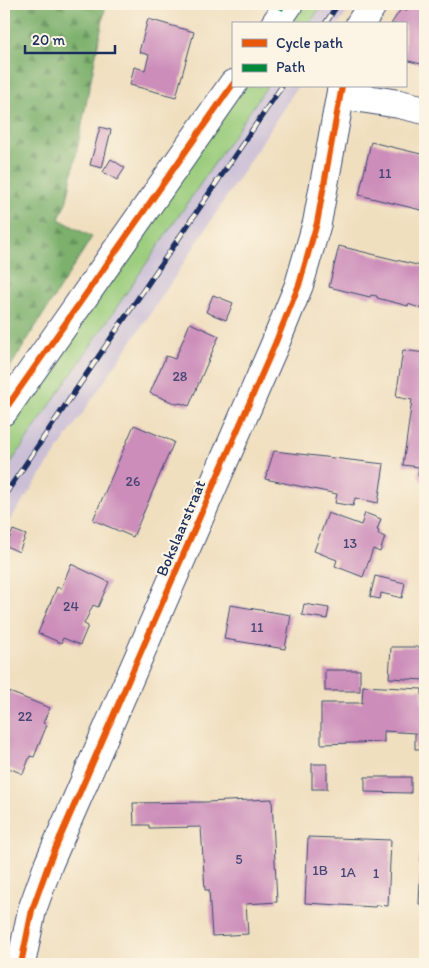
<svg xmlns="http://www.w3.org/2000/svg" width="429" height="968" font-family="Itim,sans-serif">
	<style>
		.railway { fill: #cbbfd6 }
		.green { fill: #9acc7c; stroke: #5a7e6d }
		.forest { fill: url(#forest-firs); stroke: #4b7065 }
		.building { fill: #cc8dba }
		.lines { fill: none; stroke-linecap: round; stroke-linejoin: round }
		.minor-casing { stroke: #3b496d; stroke-width: 30 }
		.minor { stroke: #fff; stroke-width: 28 }
		.rail-casing { stroke: #1b2f5e; stroke-width: 5.5 }
		.rail { stroke: #fcf5e5; stroke-width: 4; stroke-dasharray: 11; stroke-linecap: butt }
		.quiet { stroke: #00873e; stroke-width: 5; stroke-dasharray: 10 5; stroke-linecap: butt }
		.cycleway-casing { stroke: #fcf5e5; stroke-width: 9 }
		.cycleway { stroke: #e8590c; stroke-width: 6 }
		.labels { text-anchor: middle; stroke-width: 4.5; stroke-linejoin: round; paint-order: stroke }
		.number-label { font-size: 14px; fill: #474675 }
		.street-label { font-size: 16px; fill: #1b2f5e; stroke: #fcf5e5 }
	</style>
	<defs>
		<pattern id="forest-firs" width="22" height="20" patternUnits="userSpaceOnUse" patternTransform="scale(1.25)"><rect width="22" height="20" fill="#7bb06c"/><path d="M5 1l3.5 6h-7zM16 11l3.5 6h-7z" fill="#64905c"/></pattern>
	</defs>
	<rect width="100%" height="100%" fill="#fcf5e5"/>
	<filter id="ink" filterUnits="userSpaceOnUse"><feTurbulence type="fractalNoise" baseFrequency=".02" numOctaves="2"/><feDisplacementMap in="SourceGraphic" scale="10" xChannelSelector="R" yChannelSelector="G"/><feConvolveMatrix kernelMatrix="1 2 1 2 8 2 1 2 1" color-interpolation-filters="sRGB"/></filter>
	<filter id="wash" filterUnits="userSpaceOnUse"><feTurbulence type="fractalNoise" baseFrequency=".0096" numOctaves="4" result="noise"/><feDisplacementMap in="SourceGraphic" scale="20" xChannelSelector="R" yChannelSelector="G"/><feGaussianBlur stdDeviation="1.12" result="paint"/><feColorMatrix in="noise" values="0 0 0 0 0 0 0 0 0 0 0 0 0 0 0 0 0 1.4 0 .05"/><feComposite in="paint" operator="in"/></filter>
	<g filter="url(#wash)">
		<rect width="100%" height="100%" fill="#f0dfbf"/>
		<g class="railway">
			<polygon points="323,4 353,4 339,24 309,24"/>
			<polygon points="267,86 298,86 165,292 4,529 4,473"/>
		</g>
		<g class="green">
			<polygon points="301,4 323,4 309,24 287,24"/>
			<polygon points="244,86 267,86 4,473 4,436"/>
		</g>
		<polygon class="forest" points="4,4 106,4 67,200 59,219 92,237 4,377"/>
		<g id="blocks">
			<g class="building">
				<polygon points="409,4 425,4 425,65 405,60 405,24 391,24 401,9 407,10"/>
				<polygon points="148,19 194,32 176,97 130,85 134,67 145,70 149,55 139,52"/>
				<polygon points="100,127 111,130 102,168 90,165"/>
				<polygon points="371,142 425,155 425,211 359,195"/>
				<polygon points="111,159 125,168 117,180 103,172"/>
				<polygon points="339,246 425,267 425,310 408,304 408,306 377,298 377,296 371,295 370,297 329,287"/>
				<polygon points="213,295 233,303 226,320 206,312"/>
				<polygon points="190,323 219,336 189,406 180,403 177,404 150,393 166,356 175,359"/>
				<polygon points="403,350 425,353 425,482 421,481 418,475 419,467 403,465 412,400 396,397"/>
				<polygon points="134,425 174,442 133,537 93,520"/>
				<polygon points="274,451 384,464 378,503 355,498 353,506 335,503 337,494 265,479"/>
				<polygon points="328,513 361,525 365,513 381,519 377,530 379,531 378,534 385,537 380,552 373,549 363,577 335,566 337,560 314,551"/>
				<polygon points="13,530 26,535 19,552 6,546"/>
				<polygon points="71,564 109,582 98,607 93,605 84,624 88,626 80,645 63,638 61,643 38,633 57,587 61,589"/>
				<polygon points="375,576 405,583 402,598 381,593 380,599 370,597"/>
				<polygon points="304,604 329,608 327,619 302,615"/>
				<polygon points="230,605 291,615 285,649 224,639"/>
				<polygon points="391,647 425,647 425,680 389,678"/>
				<rect x="325" y="670" width="35" height="21"/>
				<polygon points="363,686 422,689 422,703 425,703 425,749 415,749 415,733 384,731 384,742 321,744 321,703 362,703"/>
				<polygon points="4,690 50,708 43,723 47,725 40,742 34,757 30,756 23,774 4,766"/>
				<rect x="312" y="764" width="15" height="25"/>
				<polygon points="365,777 411,777 411,793 365,792"/>
				<polygon points="272,799 277,902 246,904 248,934 212,936 209,890 205,890 201,827 149,828 149,825 134,825 133,803 206,802"/>
				<polygon points="308,837 391,840 388,906 376,905 375,907 305,903"/>
				<polygon points="422,838 425,838 425,904 419,904"/>
			</g>
		</g>
	</g>
	<g filter="url(#ink)">
		<use href="#blocks" fill-opacity="0" stroke="#3b496d" stroke-width="1"/>
		<g class="lines">
			<defs>
				<g id="minor">
					<polyline points="275,24 289,4"/>
					<polyline points="360,24 373,4"/>
					<polyline points="341,95 399,104 425,110"/>
					<polyline points="4,411 233,84"/>
					<polyline points="21,964 32,910 49,863 275,344 299,285 317,223 342,86"/>
				</g>
			</defs>
			<use href="#minor" class="minor-casing"/>
			<use href="#minor" class="minor"/>
			<defs>
				<g id="rail">
					<polyline points="325,24 338,4"/>
					<polyline points="4,496 282,86"/>
				</g>
			</defs>
			<use href="#rail" class="rail-casing"/>
			<use href="#rail" class="rail"/>
			<polyline class="quiet" points="275,4 285,9"/>
			<defs>
				<g id="cycleway">
					<polyline points="4,411 233,84"/>
					<polyline points="21,964 32,910 49,863 275,344 299,285 317,223 342,86"/>
				</g>
			</defs>
			<use href="#cycleway" class="cycleway-casing"/>
			<use href="#cycleway" class="cycleway"/>
		</g>
	</g>
	<g class="labels">
		<g class="number-label">
			<text x="385" y="178">11</text>
			<text x="180" y="381">28</text>
			<text x="133" y="486">26</text>
			<text x="350" y="548">13</text>
			<text x="71" y="611">24</text>
			<text x="257" y="632">11</text>
			<text x="25" y="721">22</text>
			<text x="239" y="864">5</text>
			<text x="320" y="875">1B</text>
			<text x="348" y="877">1A</text>
			<text x="376" y="878">1</text>
		</g>
		<g class="street-label">
			<text transform="translate(180 528) rotate(-67)" y="6">Bokslaarstraat</text>
		</g>
	</g>
	<rect width="429" height="968" fill="none" stroke="#fcf5e5" stroke-width="20"/>
	<rect x="232" y="22" width="175" height="65" fill="#fcf5e5" stroke="#a2a6af"/>
	<rect x="242" y="39" width="25" height="8" fill="#e8590c" stroke="#a2a6af"/>
	<text x="276" y="48" font-size="15" fill="#1b2f5e">Cycle path</text>
	<rect x="242" y="64" width="25" height="8" fill="#00873e" stroke="#a2a6af"/>
	<text x="276" y="72" font-size="15" fill="#1b2f5e">Path</text>
	<path d="M25 45v8h90v-8" fill="none" stroke="#1b2f5e" stroke-width="2.5"/>
	<text x="32" y="45" font-size="15" fill="#1b2f5e" stroke="#fcf5e5" stroke-width="4" paint-order="stroke">20 m</text>
</svg>
